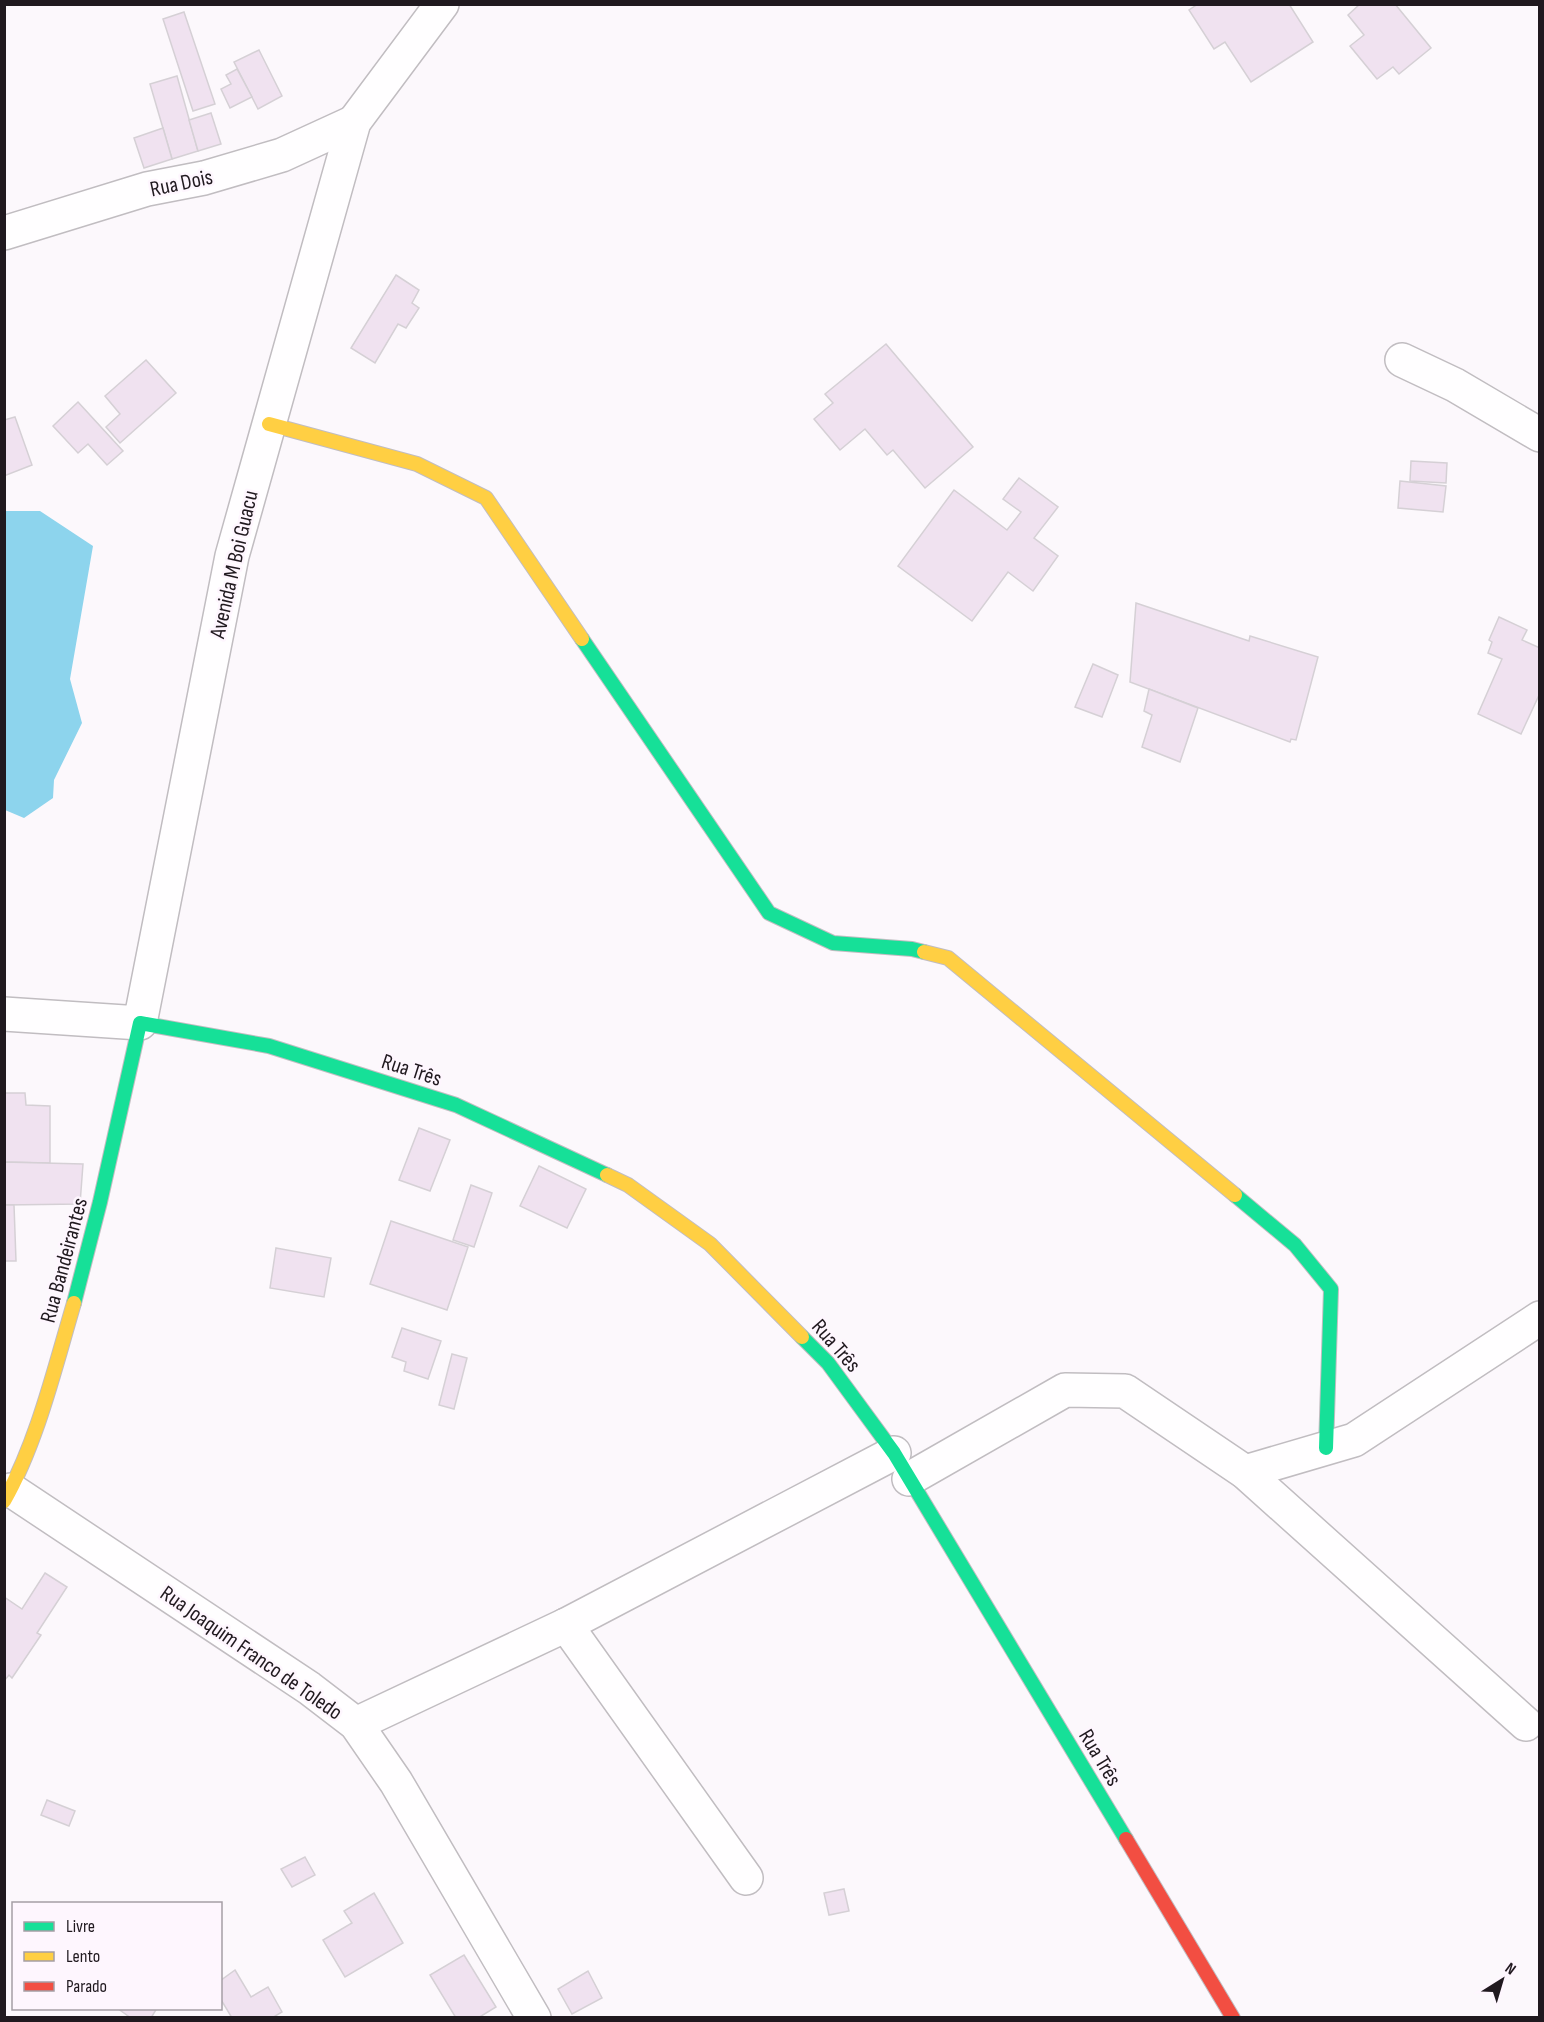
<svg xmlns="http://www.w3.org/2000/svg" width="1544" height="2022" font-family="'Sofia Sans Condensed',sans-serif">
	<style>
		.water { fill: #8dd4ed }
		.building { fill: #f0e2f0; stroke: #d5d0d5; stroke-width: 1.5 }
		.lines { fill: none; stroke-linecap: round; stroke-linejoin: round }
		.street-casing { stroke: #c1bdc1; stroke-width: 36 }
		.fast-casing { stroke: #c1bdc1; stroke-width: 16 }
		.slow-casing { stroke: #c1bdc1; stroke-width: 16 }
		.jam-casing { stroke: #c1bdc1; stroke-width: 16 }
		.street { stroke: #fffeff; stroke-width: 33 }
		.fast { stroke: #16e098; stroke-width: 14 }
		.slow { stroke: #ffcf43; stroke-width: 14 }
		.jam { stroke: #f24e42; stroke-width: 14 }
		.labels { text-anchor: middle; stroke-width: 5; stroke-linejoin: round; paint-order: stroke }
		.street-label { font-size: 22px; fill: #20191f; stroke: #fef6fe }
	</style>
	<rect width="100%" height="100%" fill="#fcf8fc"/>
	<polygon class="water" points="4,511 40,511 93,546 70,679 82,723 54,780 53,798 24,818 5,810"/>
	<g class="building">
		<polygon points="1198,4 1289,4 1313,42 1251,82 1225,42 1214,49 1189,10"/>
		<polygon points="1360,4 1395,4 1431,48 1399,74 1393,67 1377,79 1350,46 1364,35 1348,15"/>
		<polygon points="184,12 215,104 193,111 163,19"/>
		<polygon points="259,50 282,96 258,109 234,62"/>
		<polygon points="237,69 252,97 230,108 221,89 231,84 226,75"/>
		<polygon points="177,76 198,151 172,159 150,84"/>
		<polygon points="211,113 221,144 198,151 189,120"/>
		<polygon points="163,128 172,159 144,168 134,138"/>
		<polygon points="396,275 419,290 412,303 419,308 406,328 398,324 375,363 351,348"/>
		<polygon points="886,344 973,447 925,488 893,450 887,455 865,429 840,450 814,419 833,403 825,394"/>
		<polygon points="146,360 176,393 120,443 106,427 120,414 105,396"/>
		<polygon points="78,402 123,451 107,465 88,444 78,453 53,426"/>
		<polygon points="15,417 32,465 4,476 4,420"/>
		<polygon points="1411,461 1447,463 1446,483 1410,481"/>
		<polygon points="1019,478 1058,507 1034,538 1058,556 1033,591 1008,572 972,621 898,566 954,490 1007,530 1021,512 1003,499"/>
		<polygon points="1400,481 1446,486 1443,512 1398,508"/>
		<polygon points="1136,603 1249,641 1250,636 1318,657 1296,740 1291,739 1290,742 1130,682"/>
		<polygon points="1499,617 1527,630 1522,640 1540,648 1540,693 1521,734 1478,714 1502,659 1488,653 1492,642 1489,640"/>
		<polygon points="1093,664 1118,675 1102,717 1075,707"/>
		<polygon points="1149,689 1198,708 1180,762 1142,747 1152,715 1144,711"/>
		<polygon points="4,1093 25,1093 26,1105 50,1106 50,1163 4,1162"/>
		<polygon points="419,1128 450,1140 430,1191 399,1180"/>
		<polygon points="4,1162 83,1164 80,1204 4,1205"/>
		<polygon points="539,1166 586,1189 567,1228 520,1206"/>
		<polygon points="471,1185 492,1193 474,1247 453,1240"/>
		<polygon points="4,1205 14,1205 16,1261 4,1261"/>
		<polygon points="391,1221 468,1247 447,1310 370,1284"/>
		<polygon points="276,1248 331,1258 324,1297 270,1288"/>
		<polygon points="402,1328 441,1341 428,1379 404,1371 406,1362 392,1357"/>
		<polygon points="452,1354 467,1358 454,1409 439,1405"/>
		<polygon points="45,1573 67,1587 37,1633 41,1635 12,1678 9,1675 4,1681 4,1597 22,1609"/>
		<polygon points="47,1800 75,1811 69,1826 41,1815"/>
		<polygon points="305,1857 315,1875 292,1887 281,1869"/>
		<polygon points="844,1889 849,1911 829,1915 824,1893"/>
		<polygon points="374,1893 403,1943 345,1977 323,1940 352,1923 344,1911"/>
		<polygon points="464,1955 496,2007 478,2018 456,2018 430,1975"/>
		<polygon points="235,1970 251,1997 268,1987 282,2012 272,2018 232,2018 220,1998 220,1981"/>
		<polygon points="588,1971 602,1998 572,2014 558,1989"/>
		<polygon points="117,2008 157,2008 151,2018 131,2018"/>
	</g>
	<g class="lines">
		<defs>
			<g id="street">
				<polyline points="4,233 147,189 204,178 282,155 354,122"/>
				<polyline points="1402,360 1455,385 1540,435"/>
				<polyline points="4,1014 140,1023 232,556 354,122 442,4"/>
				<polyline points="1245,1472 1354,1440 1540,1318"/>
				<polyline points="909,1479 1065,1390 1125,1391 1245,1472 1526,1724"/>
				<polyline points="11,1490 309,1688 356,1724 396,1782 534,2018"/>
				<polyline points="566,1625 746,1878"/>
				<polyline points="356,1724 566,1625 894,1453"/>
			</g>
			<g id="fast">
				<polyline points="582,639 769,913 833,943 912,949 924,952"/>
				<polyline points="1235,1195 1295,1245 1331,1289 1326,1448"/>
				<polyline points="74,1303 100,1202 140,1023 269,1046 456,1105 607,1175"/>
				<polyline points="802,1337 828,1363 894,1453 1126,1839"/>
			</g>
			<g id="slow">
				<polyline points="269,424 417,464 486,498 582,639"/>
				<polyline points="924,952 948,958 1235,1195"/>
				<polyline points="607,1175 628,1185 710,1244 802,1337"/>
				<path d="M4,1501C37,1443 55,1367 74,1303"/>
			</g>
			<polyline id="jam" points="1126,1839 1233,2018"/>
		</defs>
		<use href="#street" class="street-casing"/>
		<use href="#fast" class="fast-casing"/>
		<use href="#slow" class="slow-casing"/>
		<use href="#jam" class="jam-casing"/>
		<use href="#street" class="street"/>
		<use href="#fast" class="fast"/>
		<use href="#slow" class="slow"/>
		<use href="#jam" class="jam"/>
	</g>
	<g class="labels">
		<g class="street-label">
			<text transform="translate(181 182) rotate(-12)" y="8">Rua Dois</text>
			<text transform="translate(233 564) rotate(-77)" y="8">Avenida M Boi Guacu</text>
			<text transform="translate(412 1069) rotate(18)" y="8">Rua Três</text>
			<text transform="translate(63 1260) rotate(-75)" y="8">Rua Bandeirantes</text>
			<text transform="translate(837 1345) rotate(49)" y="8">Rua Três</text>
			<text transform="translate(252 1652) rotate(35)" y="8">Rua Joaquim Franco de Toledo</text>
			<text transform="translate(1101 1757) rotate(59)" y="8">Rua Três</text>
		</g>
	</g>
	<rect width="1544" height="2022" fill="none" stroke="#20191f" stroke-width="12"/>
	<rect x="12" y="1902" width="210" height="108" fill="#fef6fe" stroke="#a59ea5" stroke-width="1.5"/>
	<rect x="24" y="1922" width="30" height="9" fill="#16e098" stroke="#a59ea5" stroke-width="1.5"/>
	<text x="66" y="1932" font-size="18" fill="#20191f">Livre</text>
	<rect x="24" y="1952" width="30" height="9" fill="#ffcf43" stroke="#a59ea5" stroke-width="1.5"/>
	<text x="66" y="1962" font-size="18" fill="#20191f">Lento</text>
	<rect x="24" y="1982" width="30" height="9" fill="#f24e42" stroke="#a59ea5" stroke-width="1.5"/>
	<text x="66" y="1992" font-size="18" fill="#20191f">Parado</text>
	<g transform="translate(1502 1980) rotate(37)" stroke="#fef6fe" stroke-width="4.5" paint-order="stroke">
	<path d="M0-4.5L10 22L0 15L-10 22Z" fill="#20191f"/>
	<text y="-9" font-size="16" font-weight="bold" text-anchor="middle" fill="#20191f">N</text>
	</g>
</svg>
